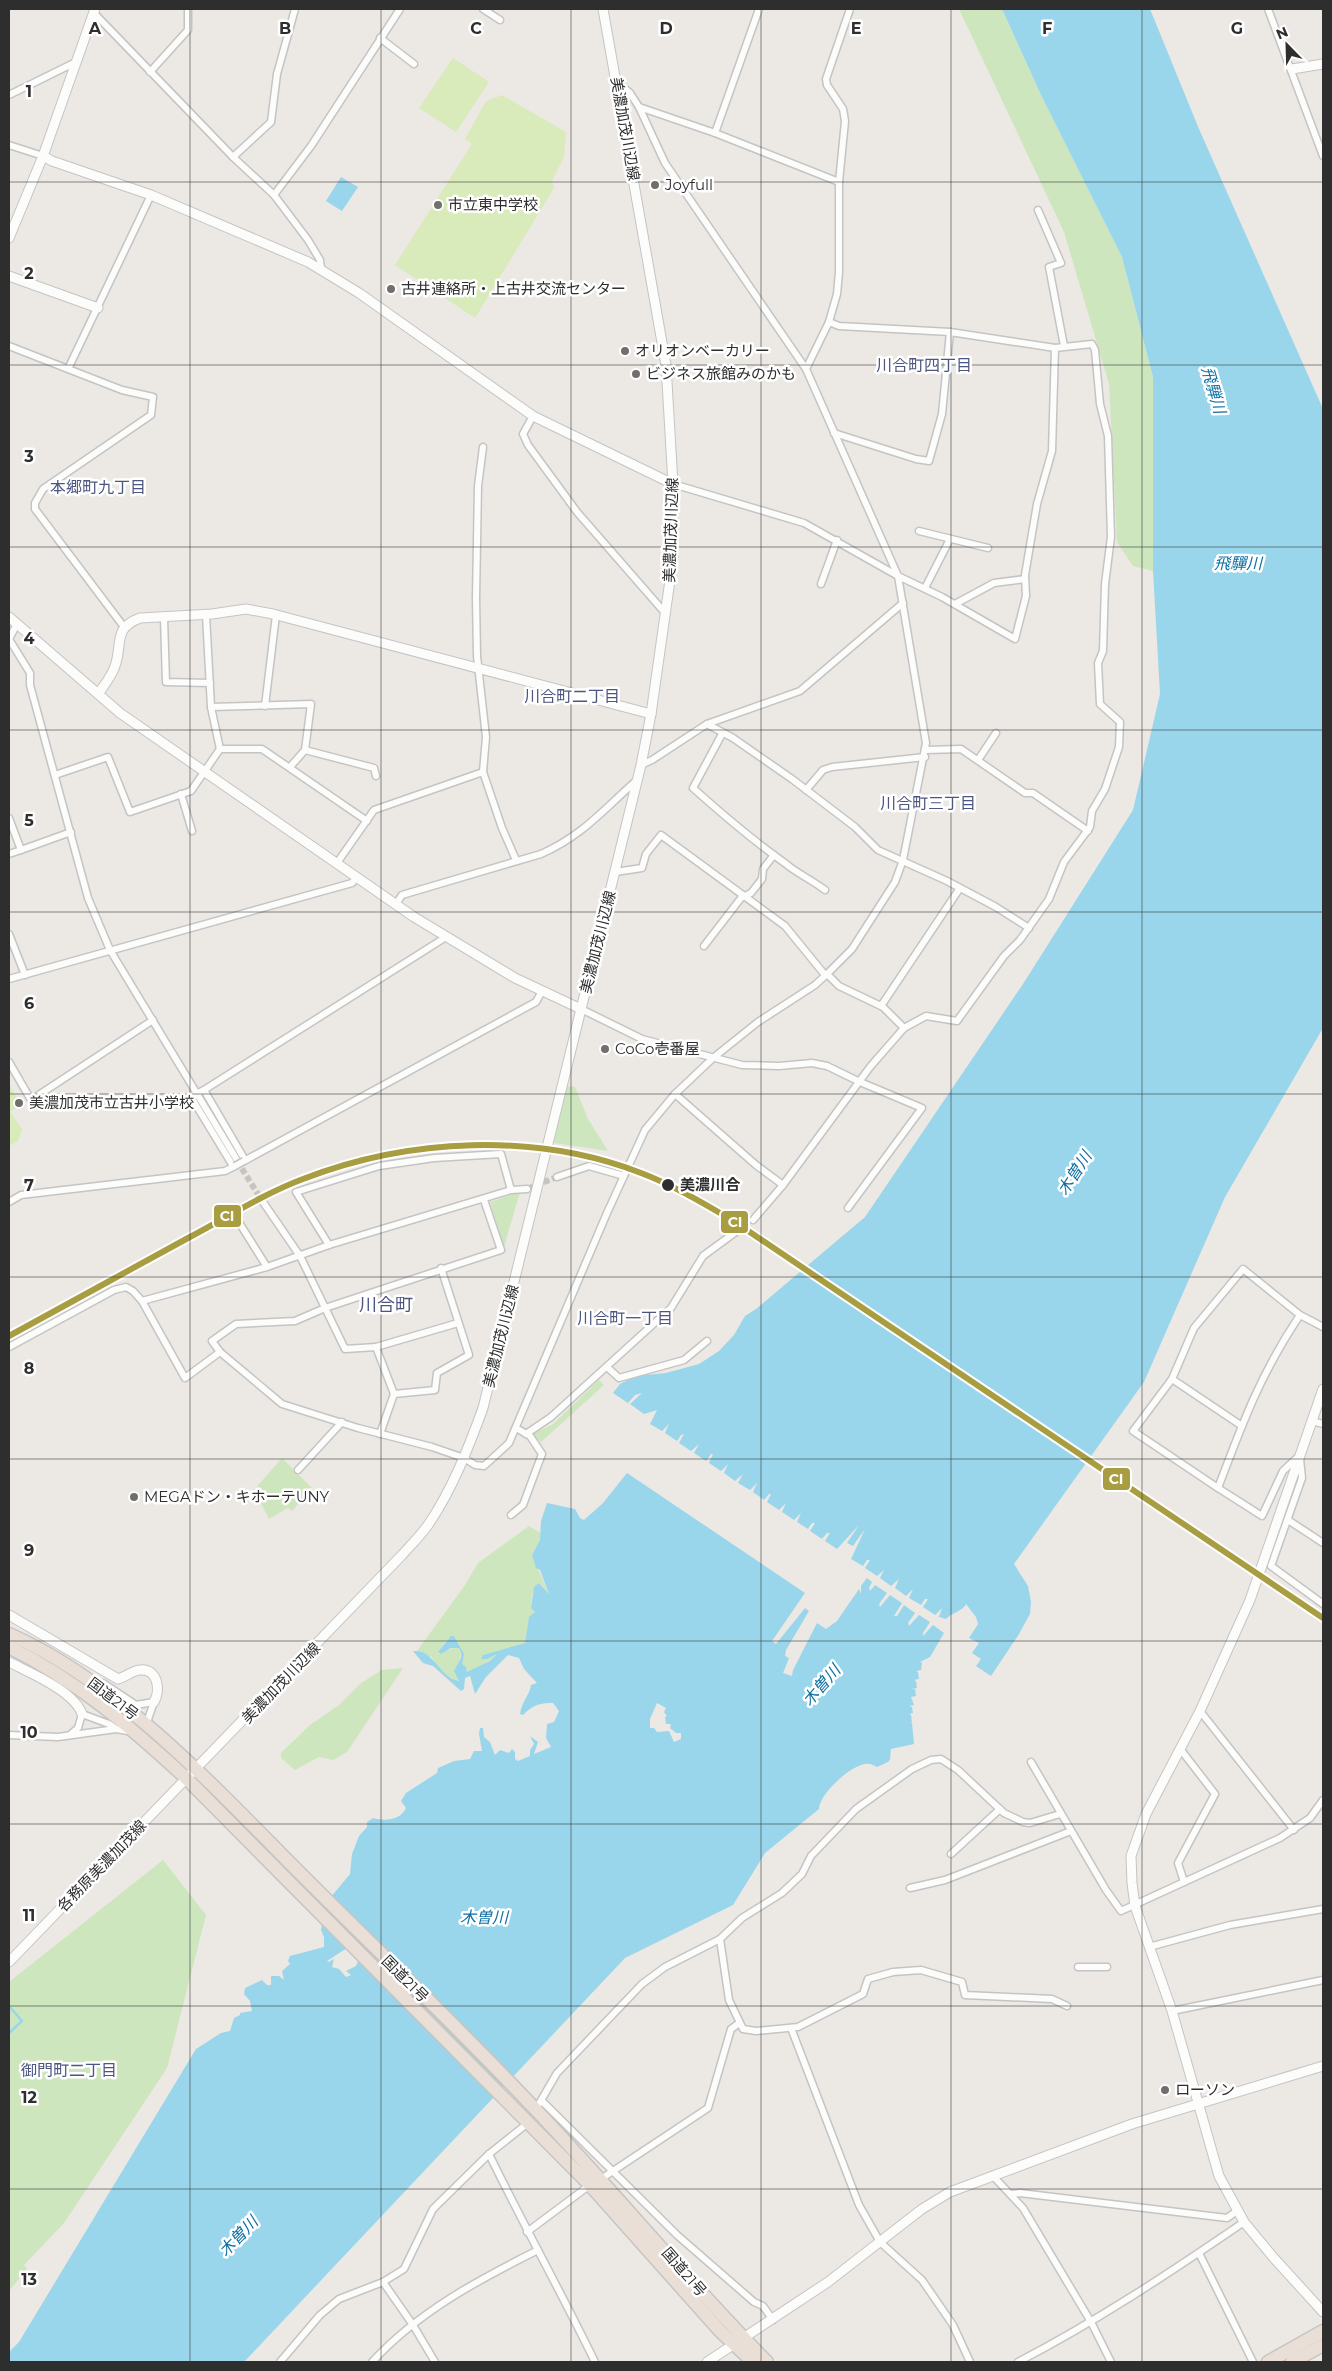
<svg xmlns="http://www.w3.org/2000/svg" width="1332" height="2371" font-family="Montserrat,'Noto Sans JP',sans-serif">
	<style>
		.green { fill: #cee6be }
		.pitch { fill: #d9eabb }
		.water { fill: #99d6ec; fill-rule: evenodd }
		.lines { fill: none; stroke-linecap: round; stroke-linejoin: round }
		.stream { stroke: #99d6ec; stroke-width: 2.5 }
		.street-tunnel { stroke: #c6c3c0; stroke-width: 6; stroke-dasharray: 6 3; stroke-linecap: butt }
		.street-casing { stroke: #c5c4c5; stroke-width: 9 }
		.secondary-casing { stroke: #c5c4c5; stroke-width: 11 }
		.highway-casing { stroke: #c6c5c4; stroke-width: 15 }
		.street { stroke: #fcfcfb; stroke-width: 6 }
		.secondary { stroke: #fcfcfb; stroke-width: 9 }
		.highway { stroke: #eadfd6; stroke-width: 12 }
		.street-bridge-casing { stroke: #c5c4c5; stroke-width: 9; stroke-linecap: butt }
		.street-bridge { stroke: #fcfcfb; stroke-width: 6 }
		.rail-1-casing { stroke: #fff; stroke-width: 10 }
		.rail-1 { stroke: #a89d40; stroke-width: 6 }
		.grid { fill: none; stroke: #2e2e2e; stroke-width: 1; stroke-opacity: 0.55 }
		.poi-dot { fill: #706f6e; stroke: #fff; stroke-width: 2 }
		.stop-dot { fill: #2e2e2e; stroke: #fff; stroke-width: 2 }
		.labels { text-anchor: middle; stroke-width: 5; stroke-linejoin: round; paint-order: stroke }
		.street-label { font-size: 15px; fill: #2e2e2e; stroke: #fff }
		.poi-label { font-size: 15px; fill: #2e2e2e; stroke: #fff; text-anchor: start }
		.stop-label { font-size: 15px; font-weight: bold; fill: #2e2e2e; stroke: #fff; text-anchor: start }
		.neighbourhood-label { font-size: 16px; fill: #4d5680; stroke: #fff }
		.water-label { font-size: 16px; font-style: italic; fill: #0d6fa3; stroke: #fff }
		.quarter-label { font-size: 18px; fill: #4d5680; stroke: #fff }
		.grid-label { font-size: 16px; text-anchor: middle; font-weight: bold; fill: #2e2e2e; stroke: #fff; stroke-width: 5; stroke-linejoin: round; paint-order: stroke }
		.line-badge { stroke: #fff; stroke-width: 2 }
		.badge-label { font-size: 14px; text-anchor: middle; font-weight: bold; fill: #fff }
	</style>
	<rect width="100%" height="100%" fill="#ece8e4"/>
	<g class="green">
		<polygon points="959,9 1002,9 1041,95 1122,257 1153,377 1153,571 1133,566 1117,542 1109,384 1064,232"/>
		<polygon points="567,1086 575,1087 588,1119 608,1151 554,1143"/>
		<polygon points="520,1192 504,1247 490,1202"/>
		<polygon points="599,1380 604,1385 541,1442 531,1434 552,1425"/>
		<polygon points="282,1458 312,1488 292,1511 288,1508 269,1519 254,1490"/>
		<path d="M529,1526L541,1533L540,1540L532,1555L549,1594L540,1583L532,1595L531,1607L535,1612C526,1619 528,1632 525,1643L483,1655L497,1654L490,1661L469,1672L465,1671L466,1668L462,1664V1650L454,1636L446,1641L439,1651V1654L458,1646L461,1650L459,1664L455,1668V1673L460,1680L456,1681L437,1668L432,1657L417,1651L465,1585L478,1563Z"/>
		<polygon points="403,1668 347,1752 333,1760 319,1757 295,1770 281,1758 281,1753 310,1725 339,1705 361,1683 382,1670"/>
		<polygon points="163,1860 206,1915 167,2068 64,2223 24,2265 27,2269 9,2291 9,1982"/>
	</g>
	<g class="pitch">
		<polygon points="453,58 489,82 456,132 419,108"/>
		<polygon points="502,95 566,132 564,157 552,181 554,188 475,318 395,265 472,144 465,139 486,101"/>
		<polygon points="9,1085 21,1105 10,1112 22,1129 18,1141 9,1146"/>
	</g>
	<g class="water">
		<path d="M1002,9H1150L1199,129L1323,409V1028L1225,1197L1144,1382L1014,1564L1028,1586L1031,1602L1030,1614L1019,1634L991,1676L976,1666L981,1659L972,1653L979,1643L969,1638L978,1624L976,1617L966,1604C963,1611 951,1613 946,1619L939,1617L942,1608L935,1615L923,1607L928,1599H925L921,1605L909,1598L913,1589L906,1596L895,1588L899,1579L891,1586L880,1578L884,1570L877,1576L865,1568L870,1560H867L863,1566L851,1559L865,1529L853,1546L847,1543L859,1525L837,1549L825,1541L830,1533H827L822,1539L810,1531L815,1523H812L808,1529L797,1522L801,1513L794,1520L782,1512L786,1503L779,1510L767,1502L771,1494H769L764,1500L753,1492L757,1483L750,1490L738,1483L743,1474L735,1481L724,1473L728,1464L721,1471L709,1463L713,1454H711L706,1461L694,1453L699,1444L691,1451L679,1443L684,1434L681,1435L677,1441L665,1433L669,1424L662,1431L650,1424L657,1410L644,1414L630,1404L642,1393L635,1395L628,1403L613,1393L620,1384L636,1376L666,1373L699,1364L719,1351L734,1335L745,1316L756,1309L865,1217L1023,984L1133,810L1160,694L1153,571V377L1122,257L1041,95Z"/>
		<polygon points="341,177 358,187 342,211 326,201"/>
		<path d="M627,1473L805,1593L772,1641L776,1644L805,1608L809,1611L786,1650L785,1656L789,1658L783,1673L792,1676L793,1670L817,1623L826,1629L837,1621L859,1589L861,1594V1586L867,1578L872,1582L869,1588L870,1591L875,1585L887,1593L879,1604L880,1607L890,1595L902,1603L894,1616H897L904,1605L915,1613L908,1623L909,1626L919,1615L930,1622L923,1633V1636L933,1625L944,1633L930,1657L920,1662L922,1663L921,1670L916,1671L918,1672L919,1679L914,1680L916,1681L917,1688L911,1689H915L916,1696L911,1697L914,1705L909,1706L912,1707L913,1713L909,1714L911,1715L912,1722H910L912,1723L914,1744L891,1749C889,1762 894,1760 877,1767C877,1767 871,1764 870,1764C854,1761 819,1794 819,1809L765,1853L733,1905L625,1958L244,2362H9V2352L19,2342L196,2049L221,2033L230,2031L234,2018L240,2015V2013L252,2011L250,2001L244,1994L245,1988L262,1980L267,1985H271V1976H279L284,1980L282,1971L290,1964L288,1961L290,1956L324,1947V1937L321,1930L325,1904L350,1874L352,1854L359,1836L367,1827V1822L373,1818C385,1821 400,1821 406,1808L401,1801L406,1793L437,1773L438,1768L454,1761L470,1759L474,1751H482L479,1734L480,1728H483L484,1737L490,1742L495,1755L500,1750L509,1753L512,1749L515,1752V1759L518,1761L530,1756V1750L534,1744L530,1736L538,1742L534,1754L551,1747L546,1738L547,1724L554,1722L559,1711L553,1703C539,1703 533,1705 523,1715L520,1714C521,1703 530,1694 531,1685L537,1683L524,1669L519,1658L508,1655L486,1677L475,1694L470,1676L465,1678L464,1689L461,1691L433,1666L423,1663L413,1651C435,1649 437,1676 459,1681L454,1671C457,1663 465,1658 459,1648H451L441,1654L438,1652L451,1636H454L464,1654L462,1664L466,1667L467,1672L490,1661L497,1654L487,1659H481L483,1655L525,1643L529,1617L535,1612L531,1608L534,1587L539,1583L549,1594L540,1570L536,1568L532,1555L540,1540L541,1521L547,1503L575,1509L580,1518L584,1520L603,1503ZM657,1703L666,1708L664,1712L667,1716L665,1717L666,1724H671L670,1728L676,1733H681V1739L674,1742L669,1731L657,1732L654,1728H650V1719ZM347,1948L359,1959L356,1966L346,1971L351,1975L346,1977L339,1969L332,1967L334,1959L329,1962L327,1961Z"/>
	</g>
	<g class="lines">
		<polyline class="stream" points="9,2006 22,2021 9,2033"/>
		<g class="street-tunnel">
			<polyline points="237,1161 263,1202"/>
			<polyline points="527,1189 557,1177"/>
		</g>
		<defs>
			<g id="street">
				<polyline points="483,9 500,20"/>
				<polyline points="1268,9 1323,156"/>
				<polyline points="93,12 233,157 274,195 308,240 320,260 321,269"/>
				<polyline points="380,38 414,64"/>
				<polyline points="150,72 188,30 188,9"/>
				<polyline points="9,95 74,63"/>
				<polyline points="639,107 715,133 839,182"/>
				<polyline points="715,133 759,9"/>
				<polyline points="9,145 43,156"/>
				<polyline points="233,157 271,122 277,74 295,9"/>
				<polyline points="274,195 311,146 400,9"/>
				<polyline points="1038,210 1061,263 1049,267 1064,346"/>
				<polyline points="829,322 839,326 950,332 1055,348 1092,344 1095,350 1100,404 1108,436 1111,537 1105,584 1103,651 1098,663 1100,704 1120,722 1119,747 1105,789 1092,811 1090,827 1064,862 1049,899 1020,940 1004,956 957,1021 926,1016 904,1028"/>
				<polyline points="9,346 122,390 153,397 151,415 43,489 35,503 35,509 124,627"/>
				<polyline points="68,369 151,195"/>
				<polyline points="806,369 829,322 837,294 839,272 839,182 845,121 843,109 827,85 826,79 850,9"/>
				<polyline points="533,416 523,434 528,445 577,512 666,614"/>
				<polyline points="834,433 916,459 929,461 942,414 950,332"/>
				<polyline points="483,447 478,486 476,598 477,656 486,737 483,772 502,828 516,860"/>
				<polyline points="673,484 804,523 898,576 942,597 1015,639 1026,596 1025,575 1037,504 1052,451 1055,348"/>
				<polyline points="919,531 988,548"/>
				<polyline points="821,584 837,540"/>
				<polyline points="925,588 950,539"/>
				<polyline points="955,604 994,583 1025,579"/>
				<polyline points="206,615 211,707 311,704 305,750 290,767"/>
				<polyline points="164,618 166,682 210,683"/>
				<polyline points="17,624 9,639 30,673 30,685 88,898 110,950 237,1160"/>
				<polyline points="265,706 276,615"/>
				<polyline points="211,707 220,749"/>
				<polyline points="707,724 733,738 792,779 855,827 878,850 947,881 996,907 1029,928"/>
				<path d="M722,734L693,788C723,815 754,841 786,864C798,874 812,880 825,890"/>
				<polyline points="305,750 374,768 376,776"/>
				<polyline points="926,750 961,749 1025,793 1033,793 1088,831"/>
				<polyline points="978,760 996,733"/>
				<polyline points="641,765 652,760 707,724 800,691 903,603"/>
				<polyline points="55,775 108,757 130,812 191,791 220,749 262,749 367,821"/>
				<polyline points="806,790 823,770 832,767 925,757"/>
				<polyline points="181,794 192,831"/>
				<polyline points="9,818 21,850 9,854"/>
				<polyline points="21,850 71,832"/>
				<polyline points="337,863 374,810 483,772"/>
				<polyline points="615,872 642,868 646,854 661,835 785,926 825,975"/>
				<path d="M396,904L402,895L541,854C582,836 603,810 636,781"/>
				<polyline points="9,934 25,975"/>
				<polyline points="704,946 741,898 751,893 762,879 763,869 774,855"/>
				<polyline points="9,979 352,883 357,877"/>
				<polyline points="881,1006 960,888"/>
				<polyline points="581,1009 642,1039 742,1065 779,1066 812,1063 827,1066 860,1082 922,1108 848,1208"/>
				<polyline points="9,1062 31,1100 153,1020"/>
				<polyline points="204,1090 245,1160"/>
				<polyline points="675,1094 756,1165 783,1185"/>
				<polyline points="191,1097 233,1166"/>
				<polyline points="183,1101 204,1090 446,937"/>
				<polyline points="244,1161 536,1002 542,991"/>
				<polyline points="557,1177 589,1166 624,1176"/>
				<polyline points="9,1202 21,1195 225,1171 235,1166"/>
				<polyline points="263,1202 300,1256 345,1349 376,1347 394,1394 380,1434"/>
				<polyline points="753,1220 783,1185 870,1067 904,1028 883,1007 839,986 827,974"/>
				<polyline points="240,1224 267,1267"/>
				<polyline points="329,1245 296,1192 379,1166 434,1158 501,1154 511,1190"/>
				<polyline points="142,1301 267,1267 329,1245 511,1190 527,1189"/>
				<path d="M1300,1315C1261,1373 1242,1424 1218,1488L1133,1431L1172,1379L1194,1328L1243,1269L1300,1315L1323,1327"/>
				<polyline points="9,1347 114,1290 126,1287 133,1291 142,1301 185,1378 220,1352 282,1404 358,1428 432,1447 464,1458 475,1465 484,1466 509,1443 607,1213 645,1130 675,1094 713,1058 758,1022 815,985 827,974 852,949 895,882 903,860 926,743 898,576 806,369 665,163 639,107 630,93 616,81"/>
				<polyline points="376,1347 458,1323"/>
				<polyline points="220,1352 212,1341 236,1324 295,1321 325,1308 501,1250 484,1200"/>
				<polyline points="607,1367 619,1378 684,1360 707,1341"/>
				<polyline points="1172,1379 1242,1426"/>
				<polyline points="394,1394 435,1390 437,1373 469,1355 441,1268"/>
				<polyline points="1312,1421 1323,1424"/>
				<polyline points="526,1434 551,1417 671,1308 703,1256 737,1231"/>
				<polyline points="1300,1459 1302,1478 1271,1566 1323,1604"/>
				<polyline points="298,1470 342,1422"/>
				<polyline points="1218,1488 1262,1516 1283,1471 1299,1456"/>
				<polyline points="511,1515 523,1505 542,1454 530,1436 516,1428"/>
				<polyline points="1288,1520 1323,1543"/>
				<polyline points="103,1683 136,1705 154,1702"/>
				<polyline points="1200,1711 1294,1830"/>
				<polyline points="146,1725 154,1702"/>
				<polyline points="71,1734 78,1728 82,1714 109,1724 116,1729"/>
				<polyline points="9,1735 58,1737 116,1729 128,1731"/>
				<polyline points="1181,1750 1215,1794 1178,1863 1184,1882"/>
				<polyline points="1031,1762 1106,1890 1121,1911 1280,1838 1310,1818 1323,1800"/>
				<polyline points="951,1854 1000,1809"/>
				<polyline points="910,1888 945,1880 1071,1831"/>
				<polyline points="720,1939 729,2000 743,2029 756,2031 798,2027 863,1994 868,1979 893,1972 921,1970 962,1982 965,1995 1052,1999 1067,2006"/>
				<polyline points="1149,1947 1230,1925 1323,1909"/>
				<polyline points="1078,1967 1107,1967"/>
				<polyline points="1172,2011 1323,1980"/>
				<polyline points="791,2028 859,2205 880,2242 922,2280 953,2325 970,2362"/>
				<polyline points="542,2101 677,2235 754,2302 763,2306 773,2320"/>
				<polyline points="536,2109 557,2073 642,1984 665,1967 720,1939 742,1918 782,1893 802,1874 811,1856 856,1809 912,1769 931,1760 941,1759 958,1770 1004,1813 1023,1822 1030,1823 1060,1814"/>
				<path d="M489,2154C523,2224 561,2292 595,2362"/>
				<polyline points="992,2175 1023,2208 1091,2322 1111,2362"/>
				<polyline points="601,2179 708,2108 731,2029 738,2024"/>
				<polyline points="1012,2194 1020,2193 1227,2218 1237,2211"/>
				<polyline points="527,2232 590,2185"/>
				<polyline points="1199,2253 1253,2362"/>
				<polyline points="383,2282 413,2325 435,2362"/>
				<polyline points="280,2362 320,2315 339,2299 383,2282 404,2269 433,2209 489,2154 528,2123"/>
				<path d="M372,2362C418,2312 478,2280 538,2250"/>
				<path d="M1018,2362C1097,2321 1171,2272 1244,2222"/>
			</g>
			<g id="secondary">
				<polyline points="1292,69 1323,64"/>
				<polyline points="43,156 52,161 151,195 308,262 359,293 533,416 673,484"/>
				<polyline points="9,238 43,156 95,9"/>
				<polyline points="9,276 98,308"/>
				<polyline points="9,617 120,713 414,917 515,978 581,1009"/>
				<path d="M98,694C105,684 113,675 116,663C122,641 114,628 140,618L212,614L246,609L273,614L651,714"/>
				<polyline points="1323,1389 1250,1600 1200,1711 1146,1814 1131,1856 1132,1883 1135,1906 1172,2011 1219,2176 1244,2222 1273,2257 1323,2312"/>
				<path d="M9,1615L118,1679C125,1677 134,1670 140,1670C158,1668 161,1691 154,1702"/>
				<path d="M9,1662C30,1673 74,1691 82,1714"/>
				<path d="M9,1962L402,1555C411,1545 420,1536 428,1525C452,1490 468,1449 483,1408L641,765L651,714L673,559V484L666,365L603,9"/>
				<polyline points="707,2362 828,2282 922,2209 950,2192 1132,2124 1323,2066"/>
			</g>
			<g id="highway">
				<path d="M9,1634C119,1682 218,1791 302,1875C381,1954 462,2031 538,2112C616,2194 688,2282 767,2362"/>
				<path d="M9,1647C76,1680 132,1728 187,1779L590,2185L720,2331L753,2362"/>
				<polyline points="1268,2362 1323,2331"/>
				<polyline points="1292,2362 1323,2345"/>
			</g>
		</defs>
		<use href="#street" class="street-casing"/>
		<use href="#secondary" class="secondary-casing"/>
		<use href="#highway" class="highway-casing"/>
		<use href="#street" class="street"/>
		<use href="#secondary" class="secondary"/>
		<use href="#highway" class="highway"/>
		<defs>
			<polyline id="street-bridge" points="235,1166 244,1161"/>
		</defs>
		<use href="#street-bridge" class="street-bridge-casing"/>
		<use href="#street-bridge" class="street-bridge"/>
		<defs>
			<path id="rail-1" d="M9,1336C69,1303 128,1271 188,1238C226,1218 263,1194 303,1179C409,1138 535,1132 641,1173C673,1185 703,1203 732,1220L1323,1618"/>
		</defs>
		<use href="#rail-1" class="rail-1-casing"/>
		<use href="#rail-1" class="rail-1"/>
	</g>
	<path class="grid" d="M190,9V2362M381,9V2362M571,9V2362M761,9V2362M951,9V2362M1142,9V2362M9,182H1323M9,365H1323M9,547H1323M9,730H1323M9,912H1323M9,1094H1323M9,1277H1323M9,1459H1323M9,1641H1323M9,1824H1323M9,2006H1323M9,2189H1323"/>
	<g class="poi-dot">
		<circle cx="655" cy="185" r="5"/>
		<circle cx="438" cy="205" r="5"/>
		<circle cx="391" cy="289" r="5"/>
		<circle cx="625" cy="351" r="5"/>
		<circle cx="636" cy="374" r="5"/>
		<circle cx="605" cy="1049" r="5"/>
		<circle cx="19" cy="1103" r="5"/>
		<circle cx="134" cy="1497" r="5"/>
		<circle cx="1165" cy="2090" r="5"/>
	</g>
	<circle class="stop-dot" cx="668" cy="1185" r="7"/>
	<g class="labels">
		<g class="street-label">
			<text transform="translate(625 129) rotate(80)" y="5">美濃加茂川辺線</text>
			<text transform="translate(671 530) rotate(-88)" y="5">美濃加茂川辺線</text>
			<text transform="translate(598 942) rotate(-76)" y="5">美濃加茂川辺線</text>
			<text transform="translate(501 1336) rotate(-76)" y="5">美濃加茂川辺線</text>
			<text transform="translate(281 1683) rotate(-46)" y="5">美濃加茂川辺線</text>
			<text transform="translate(113 1699) rotate(37)" y="5">国道21号</text>
			<text transform="translate(102 1866) rotate(-46)" y="5">各務原美濃加茂線</text>
			<text transform="translate(405 1979) rotate(45)" y="5">国道21号</text>
			<text transform="translate(684 2272) rotate(49)" y="5">国道21号</text>
		</g>
		<g class="poi-label">
			<text x="665" y="190">Joyfull</text>
			<text x="448" y="210">市立東中学校</text>
			<text x="401" y="294">古井連絡所・上古井交流センター</text>
			<text x="635" y="356">オリオンベーカリー</text>
			<text x="646" y="379">ビジネス旅館みのかも</text>
			<text x="615" y="1054">CoCo壱番屋</text>
			<text x="29" y="1108">美濃加茂市立古井小学校</text>
			<text x="144" y="1502">MEGAドン・キホーテUNY</text>
			<text x="1175" y="2095">ローソン</text>
		</g>
		<g class="stop-label">
			<text x="680" y="1190">美濃川合</text>
		</g>
		<g class="neighbourhood-label">
			<text x="924" y="371">川合町四丁目</text>
			<text x="98" y="493">本郷町九丁目</text>
			<text x="572" y="702">川合町二丁目</text>
			<text x="928" y="809">川合町三丁目</text>
			<text x="625" y="1324">川合町一丁目</text>
			<text x="69" y="2076">御門町二丁目</text>
		</g>
		<g class="water-label">
			<text transform="translate(1214 390) rotate(74)" y="6">飛騨川</text>
			<text x="1238" y="569">飛驒川</text>
			<text transform="translate(1074 1173) rotate(-57)" y="6">木曽川</text>
			<text transform="translate(821 1685) rotate(-49)" y="6">木曽川</text>
			<text x="484" y="1923">木曽川</text>
			<text transform="translate(238 2236) rotate(-46)" y="6">木曽川</text>
		</g>
		<g class="quarter-label">
			<text x="386" y="1311">川合町</text>
		</g>
	</g>
	<g class="grid-label">
		<text x="95" y="34">A</text>
		<text x="285" y="34">B</text>
		<text x="476" y="34">C</text>
		<text x="666" y="34">D</text>
		<text x="856" y="34">E</text>
		<text x="1047" y="34">F</text>
		<text x="1237" y="34">G</text>
		<text x="29" y="97">1</text>
		<text x="29" y="279">2</text>
		<text x="29" y="462">3</text>
		<text x="29" y="644">4</text>
		<text x="29" y="826">5</text>
		<text x="29" y="1009">6</text>
		<text x="29" y="1191">7</text>
		<text x="29" y="1374">8</text>
		<text x="29" y="1556">9</text>
		<text x="29" y="1738">10</text>
		<text x="29" y="1921">11</text>
		<text x="29" y="2103">12</text>
		<text x="29" y="2285">13</text>
	</g>
	<g class="line-badge">
		<rect x="213" y="1204" width="29" height="24" rx="5" fill="#a89d40"/>
		<rect x="720" y="1210" width="29" height="24" rx="5" fill="#a89d40"/>
		<rect x="1102" y="1467" width="29" height="24" rx="5" fill="#a89d40"/>
	</g>
	<g class="badge-label">
		<text x="227" y="1221">CI</text>
		<text x="735" y="1227">CI</text>
		<text x="1116" y="1484">CI</text>
	</g>
	<rect width="1332" height="2371" fill="none" stroke="#2e2e2e" stroke-width="20"/>
	<g transform="translate(1287 45) rotate(337)" stroke="#ffffff" stroke-width="4" paint-order="stroke">
	<path d="M0-4L9 19L0 12L-9 19Z" fill="#2e2e2e"/>
	<text y="-8" font-size="14" font-weight="bold" text-anchor="middle" fill="#2e2e2e">N</text>
	</g>
</svg>
